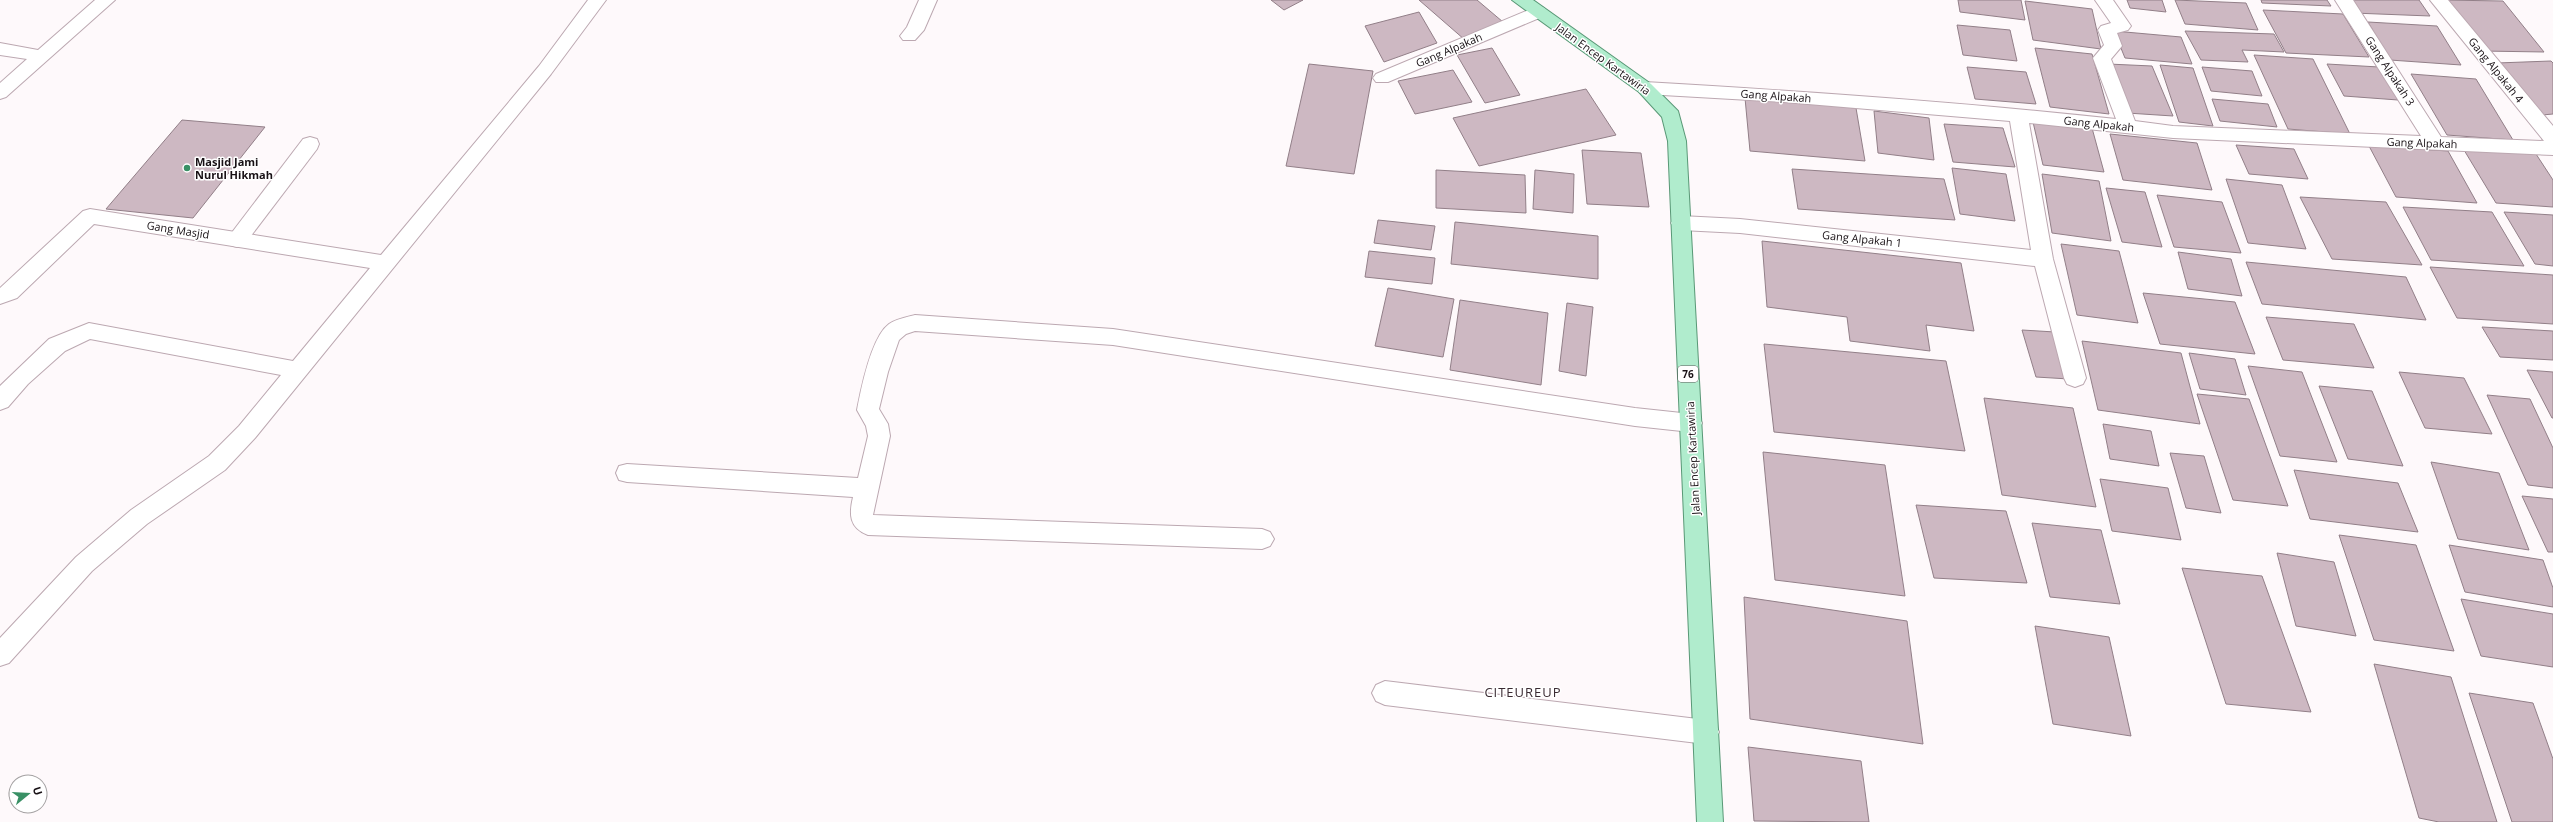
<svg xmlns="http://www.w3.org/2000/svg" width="2553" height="822" font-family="'Open Sans',sans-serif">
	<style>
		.building { fill: #cdb8c2; stroke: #927f88 }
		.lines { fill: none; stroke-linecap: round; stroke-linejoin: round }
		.service-casing { stroke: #bca8b1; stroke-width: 2 }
		.minor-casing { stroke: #bca8b1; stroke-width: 2 }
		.primary-casing { stroke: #599876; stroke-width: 2 }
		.service { fill: #fff; fill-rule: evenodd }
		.minor { fill: #fff; fill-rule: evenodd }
		.primary { fill: #b0eccd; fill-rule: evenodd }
		.poi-dot { fill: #399065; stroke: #fff; stroke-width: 1.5 }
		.labels { text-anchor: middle; stroke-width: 3; stroke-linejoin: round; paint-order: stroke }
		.shield { fill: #fff; stroke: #5d585b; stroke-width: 1 }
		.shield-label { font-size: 10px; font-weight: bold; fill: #181115 }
		.street-label { font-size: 11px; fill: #181115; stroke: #fff }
		.poi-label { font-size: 11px; font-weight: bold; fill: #181115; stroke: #fff; text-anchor: start }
		.quarter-label { font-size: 13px; letter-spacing: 1px; fill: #3a2a32; stroke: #fff }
	</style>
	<rect width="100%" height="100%" fill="#fef9fb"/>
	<g class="building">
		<polygon points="1271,0 1303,0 1284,10"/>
		<polygon points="1419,0 1477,0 1503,22 1465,40"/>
		<polygon points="1958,0 2021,0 2025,20 1960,12"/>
		<polygon points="2127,0 2162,0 2166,12 2130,8"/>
		<polygon points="2175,0 2246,3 2258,30 2185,24"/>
		<polygon points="2261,0 2327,0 2331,6 2262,3"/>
		<polygon points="2345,0 2419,0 2430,16 2353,13"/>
		<polygon points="2443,0 2503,1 2544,52 2481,51"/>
		<polygon points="2025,1 2092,9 2101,49 2033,40"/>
		<polygon points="2263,10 2343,14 2369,57 2286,53"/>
		<polygon points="1419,12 1437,43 1384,62 1365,26"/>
		<polygon points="2368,22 2437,26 2461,65 2390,60"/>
		<polygon points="1957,25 2010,30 2017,61 1963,55"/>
		<polygon points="2114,31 2181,37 2192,64 2125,58"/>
		<polygon points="2185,31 2274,34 2284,52 2242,50 2248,62 2201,60"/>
		<polygon points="1492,48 1520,95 1485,103 1457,55"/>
		<polygon points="2035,48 2092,54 2109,114 2050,107"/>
		<polygon points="2254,55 2313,59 2350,134 2288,129"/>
		<polygon points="2551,61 2553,63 2553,114 2542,115 2497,63"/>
		<polygon points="1309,64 1373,71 1354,174 1286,166"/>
		<polygon points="2108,64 2152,66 2173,116 2127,113"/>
		<polygon points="2327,64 2379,67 2398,100 2344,96"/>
		<polygon points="2160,65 2193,68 2213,126 2179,122"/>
		<polygon points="1967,67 2026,72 2036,104 1975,99"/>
		<polygon points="2202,67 2252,71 2262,96 2211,91"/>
		<polygon points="1453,70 1472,102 1415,114 1398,81"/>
		<polygon points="2411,74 2476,79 2513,140 2447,135"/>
		<polygon points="1586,89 1616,135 1479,166 1453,118"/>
		<polygon points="1745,98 1856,108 1865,161 1750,151"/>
		<polygon points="2212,99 2268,104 2277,127 2220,121"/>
		<polygon points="1874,111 1929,118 1934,160 1878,153"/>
		<polygon points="182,120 265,127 193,218 106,209"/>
		<polygon points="2033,122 2092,128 2104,172 2043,165"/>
		<polygon points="1944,124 2003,128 2015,167 1953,162"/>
		<polygon points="2110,134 2197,143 2212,190 2123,180"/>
		<polygon points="2236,145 2294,149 2308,179 2249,174"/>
		<polygon points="2369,146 2448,151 2477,203 2396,197"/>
		<polygon points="1582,150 1641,153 1649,207 1587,204"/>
		<polygon points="2464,150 2536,154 2553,180 2553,207 2496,203"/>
		<polygon points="1952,168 2006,174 2015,221 1960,214"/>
		<polygon points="1792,169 1944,179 1955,220 1798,209"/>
		<polygon points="1436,170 1525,175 1526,213 1436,208"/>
		<polygon points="1535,170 1574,174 1573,213 1533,209"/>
		<polygon points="2042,174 2099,181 2111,241 2052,233"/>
		<polygon points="2226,179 2282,185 2306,249 2248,243"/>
		<polygon points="2106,188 2145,192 2162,247 2122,242"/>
		<polygon points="2157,195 2222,202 2241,253 2174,247"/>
		<polygon points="2300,197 2386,202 2422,265 2332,259"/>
		<polygon points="2403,207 2492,212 2524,266 2431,260"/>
		<polygon points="2504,212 2553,215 2553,266 2535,264"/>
		<polygon points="1378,220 1435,226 1431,250 1374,243"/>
		<polygon points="1455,222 1598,236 1598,279 1451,264"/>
		<polygon points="1762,241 1961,263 1974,331 1926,325 1930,351 1850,341 1847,317 1767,307"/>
		<polygon points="2061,244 2119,251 2138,323 2077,315"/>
		<polygon points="1369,251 1435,258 1432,284 1365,277"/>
		<polygon points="2178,252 2231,259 2242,296 2188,289"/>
		<polygon points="2246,262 2406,277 2426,320 2262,304"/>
		<polygon points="2430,267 2553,275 2553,324 2457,318"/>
		<polygon points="1388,288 1454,299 1443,357 1375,346"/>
		<polygon points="2143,293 2235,302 2255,354 2160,344"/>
		<polygon points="1460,300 1548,313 1541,385 1450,370"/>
		<polygon points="1567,303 1593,307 1586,376 1559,371"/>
		<polygon points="2266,317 2354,324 2374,368 2283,360"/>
		<polygon points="2482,327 2553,331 2553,360 2500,357"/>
		<polygon points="2022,330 2055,332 2069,379 2036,377"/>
		<polygon points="2082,341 2181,353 2200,424 2098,410"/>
		<polygon points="1764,344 1946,361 1965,451 1774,432"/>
		<polygon points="2189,353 2235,359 2246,395 2200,389"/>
		<polygon points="2248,366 2302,372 2337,462 2280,456"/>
		<polygon points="2527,370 2553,372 2553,418 2552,418"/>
		<polygon points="2399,372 2464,378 2492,434 2425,428"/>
		<polygon points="2319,386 2372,391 2403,466 2348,459"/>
		<polygon points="2197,394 2249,399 2288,506 2233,500"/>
		<polygon points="2487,395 2530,399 2553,448 2553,488 2528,485"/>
		<polygon points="1984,398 2073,408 2096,507 2002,495"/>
		<polygon points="2103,424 2151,431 2159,466 2110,459"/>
		<polygon points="1763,452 1885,465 1905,596 1775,580"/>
		<polygon points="2170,453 2204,456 2221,513 2186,508"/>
		<polygon points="2431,462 2499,473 2529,550 2458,539"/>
		<polygon points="2294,470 2398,483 2418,532 2310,519"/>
		<polygon points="2100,479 2168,488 2181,540 2112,531"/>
		<polygon points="2522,496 2553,499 2553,552 2548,552"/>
		<polygon points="1916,505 2006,511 2027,583 1934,578"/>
		<polygon points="2032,523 2101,530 2120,604 2050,597"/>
		<polygon points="2339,535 2416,545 2454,651 2374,640"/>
		<polygon points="2449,545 2543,560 2553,588 2553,607 2465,592"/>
		<polygon points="2277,553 2334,562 2356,636 2296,626"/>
		<polygon points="2182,568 2262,576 2311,712 2226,704"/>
		<polygon points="1744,597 1907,621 1923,744 1750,719"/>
		<polygon points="2461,599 2553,614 2553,667 2481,656"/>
		<polygon points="2035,626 2109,637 2131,736 2053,724"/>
		<polygon points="2374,664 2451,677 2497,822 2439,822 2419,818"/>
		<polygon points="2469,693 2533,703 2553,759 2553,822 2512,822"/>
		<polygon points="1748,747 1861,761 1869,822 1754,821"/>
	</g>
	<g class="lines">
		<defs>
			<g id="service">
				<polygon points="310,137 317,139 319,144 317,149 244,245 237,247 230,245 227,240 230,235 303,139"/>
				<path d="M915,315L1113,329L1635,408L1691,414L1699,417L1702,423L1699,429L1691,432L1635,426L1113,345L915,331L906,334L899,340L888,372L879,409L888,424L890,436L873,515L1262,529L1270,532L1274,539L1270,546L1262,549L868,535C849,528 849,514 853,497L627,482L619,480L616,473L619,466L627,464L858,478L868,436L866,426L857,410C861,389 871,337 889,324C896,319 907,317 915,315Z"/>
				<polygon points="1385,681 1706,720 1715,723 1719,732 1715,741 1706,744 1385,705 1376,701 1372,693 1376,685"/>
			</g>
			<g id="minor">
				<polygon points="95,0 115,0 6,97 0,99 0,83 27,59 0,55 0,43 38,50"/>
				<polygon points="588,0 606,0 551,74 255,438 225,470 147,524 92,571 9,663 0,666 0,638 76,557 131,510 209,456 239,426 281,375 90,339 65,351 28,384 8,407 0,410 0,386 49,339 89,323 293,361 370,268 94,224 17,298 0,304 0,288 83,211 90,209 381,255 539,66"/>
				<polygon points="919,0 937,0 924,30 915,40 903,40 900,36 907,27"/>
				<path d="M2095,0H2113L2131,26L2128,30L2117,33L2122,46L2111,59L2135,121L2173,126L2421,136L2335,0H2353L2441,137L2544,141L2430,0H2448L2553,126V155L2173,138L2029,123L2053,259L2086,378L2083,384L2075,387L2067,384L2064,378L2035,266L1740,233L1681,230L1674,228L1671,223L1674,218L1681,216L1740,219L2031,250L2010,121L1784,102L1645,94L1639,92L1636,88L1639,84L1645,82C1802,91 1959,102 2116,119L2093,58L2104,45L2098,30L2101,26L2111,23Z"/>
				<polygon points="1538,6 1544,8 1547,12 1544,16 1388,82 1376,82 1373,78 1376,74"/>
			</g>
			<polygon id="primary" points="1512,0 1533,0 1651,84 1678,111 1686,141 1723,822 1697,822 1668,141 1662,117 1639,92"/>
		</defs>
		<use href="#service" class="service-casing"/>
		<use href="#minor" class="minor-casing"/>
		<use href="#primary" class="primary-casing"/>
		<use href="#service" class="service"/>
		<use href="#minor" class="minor"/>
		<use href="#primary" class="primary"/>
	</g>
	<circle class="poi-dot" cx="187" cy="168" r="4"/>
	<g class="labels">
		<rect class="shield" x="1678" y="366" width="20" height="16" rx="3"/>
		<g class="shield-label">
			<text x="1688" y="378">76</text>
		</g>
		<g class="street-label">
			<text transform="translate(1449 50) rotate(-23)" y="4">Gang Alpakah</text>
			<text transform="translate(1603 59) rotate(36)" y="4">Jalan Encep Kartawiria</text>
			<text transform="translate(2496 70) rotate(51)" y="4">Gang Alpakah 4</text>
			<text transform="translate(2390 71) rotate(57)" y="4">Gang Alpakah 3</text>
			<text transform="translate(1776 96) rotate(4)" y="4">Gang Alpakah</text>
			<text transform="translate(2099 124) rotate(6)" y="4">Gang Alpakah</text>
			<text transform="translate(2422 143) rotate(2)" y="4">Gang Alpakah</text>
			<text transform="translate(178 230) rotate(9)" y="4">Gang Masjid</text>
			<text transform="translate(1862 239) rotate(6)" y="4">Gang Alpakah 1</text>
			<text transform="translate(1693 458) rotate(-93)" y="4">Jalan Encep Kartawiria</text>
		</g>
		<g class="poi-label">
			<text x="195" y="166">Masjid Jami<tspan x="195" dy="13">Nurul Hikmah</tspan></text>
		</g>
		<g class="quarter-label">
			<text x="1523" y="697">CITEUREUP</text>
		</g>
	</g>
	<g transform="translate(28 794) rotate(72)"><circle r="19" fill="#ffffff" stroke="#a3a0a1"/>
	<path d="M0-3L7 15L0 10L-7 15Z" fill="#399065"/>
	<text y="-6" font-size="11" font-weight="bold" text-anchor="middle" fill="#181115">U</text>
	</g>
</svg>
